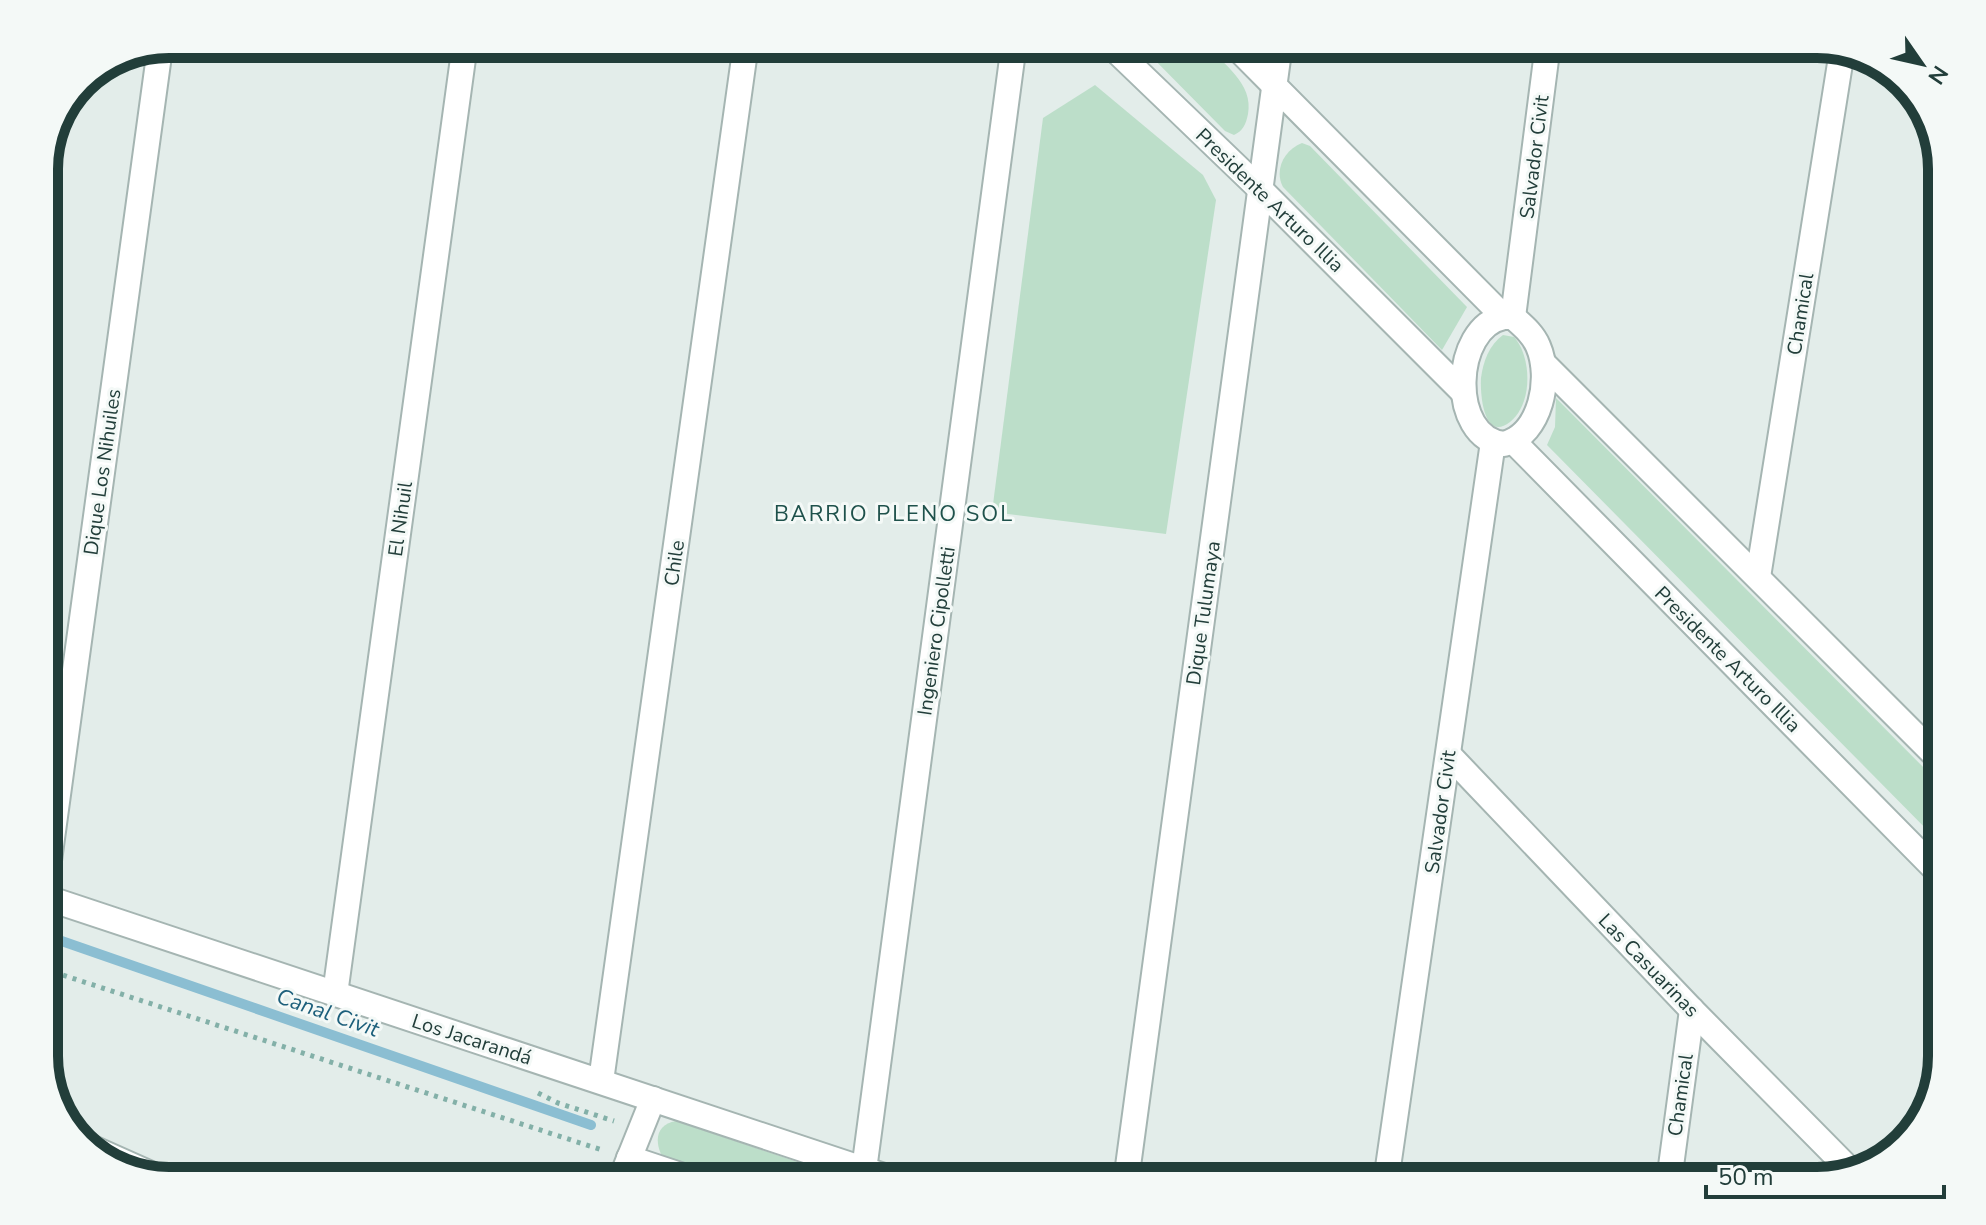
<svg xmlns="http://www.w3.org/2000/svg" width="1986" height="1225" font-family="'Nunito Sans',sans-serif">
	<style>
		.green { fill: #bcdec9 }
		.lines { fill: none; stroke-linecap: round; stroke-linejoin: round }
		.stream { stroke: #8bbed2; stroke-width: 10 }
		.minor-casing { stroke: #a5b5b2; stroke-width: 28 }
		.tertiary-casing { stroke: #a5b5b2; stroke-width: 28 }
		.path { stroke: #83b0a8; stroke-width: 5; stroke-dasharray: 4 6; stroke-linecap: butt }
		.minor { stroke: #fff; stroke-width: 24 }
		.tertiary { stroke: #fff; stroke-width: 24 }
		.labels { text-anchor: middle; stroke-width: 6; stroke-linejoin: round; paint-order: stroke }
		.street-label { font-size: 20px; fill: #223e3a; stroke: #f4f9f7 }
		.neighbourhood-label { font-size: 22px; letter-spacing: 2px; fill: #1e514b; stroke: #f4f9f7 }
		.water-label { font-size: 22px; font-style: italic; fill: #1c5f7b; stroke: #f4f9f7 }
		.rim { fill: none; stroke: #223e3a; stroke-width: 10 }
	</style>
	<rect width="100%" height="100%" fill="#e3edea"/>
	<g class="green">
		<path d="M1139,44H1204C1223,63 1254,84 1248,114C1246,124 1243,131 1234,135L1225,131Z"/>
		<polygon points="1095,85 1203,175 1216,200 1166,534 992,512 1043,118"/>
		<path d="M1302,143L1310,146L1467,307L1442,350L1283,187C1274,170 1284,150 1302,143Z"/>
		<path d="M1503,335L1514,337C1532,357 1533,404 1510,422C1483,443 1480,392 1481,378C1483,362 1489,345 1503,335Z"/>
		<polygon points="1556,398 1942,786 1942,845 1547,445 1555,427"/>
		<path d="M676,1121L854,1181H738L671,1159L661,1154C654,1138 658,1124 676,1121Z"/>
	</g>
	<g class="lines">
		<polyline class="stream" points="53,938 591,1125"/>
		<defs>
			<g id="minor">
				<polyline points="1837,49 1883,64"/>
				<polyline points="1758,577 1842,51"/>
				<polyline points="1449,755 1692,1010 1852,1172"/>
				<polyline points="44,897 899,1181"/>
				<polyline points="44,897 160,48"/>
				<polyline points="335,994 465,44"/>
				<polyline points="601,1081 746,44"/>
				<polyline points="88,1146 162,1179"/>
				<polyline points="629,1158 698,1181"/>
				<polyline points="864,1170 1014,44"/>
				<polyline points="620,1181 653,1099"/>
				<polyline points="1126,1181 1280,44"/>
				<polyline points="1669,1181 1692,1010"/>
			</g>
			<g id="tertiary">
				<polyline points="1109,44 1260,189 1463,392"/>
				<polyline points="1233,44 1504,317"/>
				<path d="M1504,317H1513C1523,326 1533,334 1538,346C1552,378 1541,434 1504,444C1448,438 1452,327 1504,317Z"/>
				<polyline points="1513,317 1548,44"/>
				<polyline points="1543,363 1942,762"/>
				<polyline points="1513,441 1942,876"/>
				<polyline points="1386,1181 1493,442"/>
			</g>
		</defs>
		<use href="#minor" class="minor-casing"/>
		<use href="#tertiary" class="tertiary-casing"/>
		<g class="path">
			<polyline points="44,969 605,1151"/>
			<polyline points="538,1093 558,1103 614,1121"/>
		</g>
		<use href="#minor" class="minor"/>
		<use href="#tertiary" class="tertiary"/>
	</g>
	<g class="labels">
		<g class="street-label">
			<text transform="translate(1534 157) rotate(-83)" y="7">Salvador Civit</text>
			<text transform="translate(1270 200) rotate(44)" y="7">Presidente Arturo Illia</text>
			<text transform="translate(1800 314) rotate(-81)" y="7">Chamical</text>
			<text transform="translate(102 472) rotate(-82)" y="7">Dique Los Nihuiles</text>
			<text transform="translate(400 519) rotate(-82)" y="7">El Nihuil</text>
			<text transform="translate(674 563) rotate(-82)" y="7">Chile</text>
			<text transform="translate(1203 613) rotate(-82)" y="7">Dique Tulumaya</text>
			<text transform="translate(936 631) rotate(-82)" y="7">Ingeniero Cipolletti</text>
			<text transform="translate(1728 659) rotate(45)" y="7">Presidente Arturo Illia</text>
			<text transform="translate(1440 812) rotate(-82)" y="7">Salvador Civit</text>
			<text transform="translate(1649 965) rotate(46)" y="7">Las Casuarinas</text>
			<text transform="translate(472 1039) rotate(18)" y="7">Los Jacarandá</text>
			<text transform="translate(1680 1095) rotate(-82)" y="7">Chamical</text>
		</g>
		<g class="neighbourhood-label">
			<text x="894" y="521">BARRIO PLENO SOL</text>
		</g>
		<g class="water-label">
			<text transform="translate(328 1012) rotate(19)" y="8">Canal Civit</text>
		</g>
	</g>
	<path d="M0 0H1986V1225H0ZM169 58H1817A111 111 0 0 1 1928 169V1056A111 111 0 0 1 1817 1167H169A111 111 0 0 1 58 1056V169A111 111 0 0 1 169 58Z" fill="#f4f9f7" fill-rule="evenodd"/>
	<path class="rim" d="M169 58H1817A111 111 0 0 1 1928 169V1056A111 111 0 0 1 1817 1167H169A111 111 0 0 1 58 1056V169A111 111 0 0 1 169 58Z"/>
	<g transform="translate(1922 64) rotate(124)" stroke="#f4f9f7" stroke-width="6" paint-order="stroke">
	<path d="M0-6L14 30L0 20L-14 30Z" fill="#223e3a"/>
	<text y="-12" font-size="22" font-weight="bold" text-anchor="middle" fill="#223e3a">N</text>
	</g>
	<path d="M1706 1185v12h238v-12" fill="none" stroke="#223e3a" stroke-width="4"/>
	<text x="1718" y="1185" font-size="24" fill="#223e3a" stroke="#f4f9f7" stroke-width="6" paint-order="stroke">50 m</text>
</svg>
